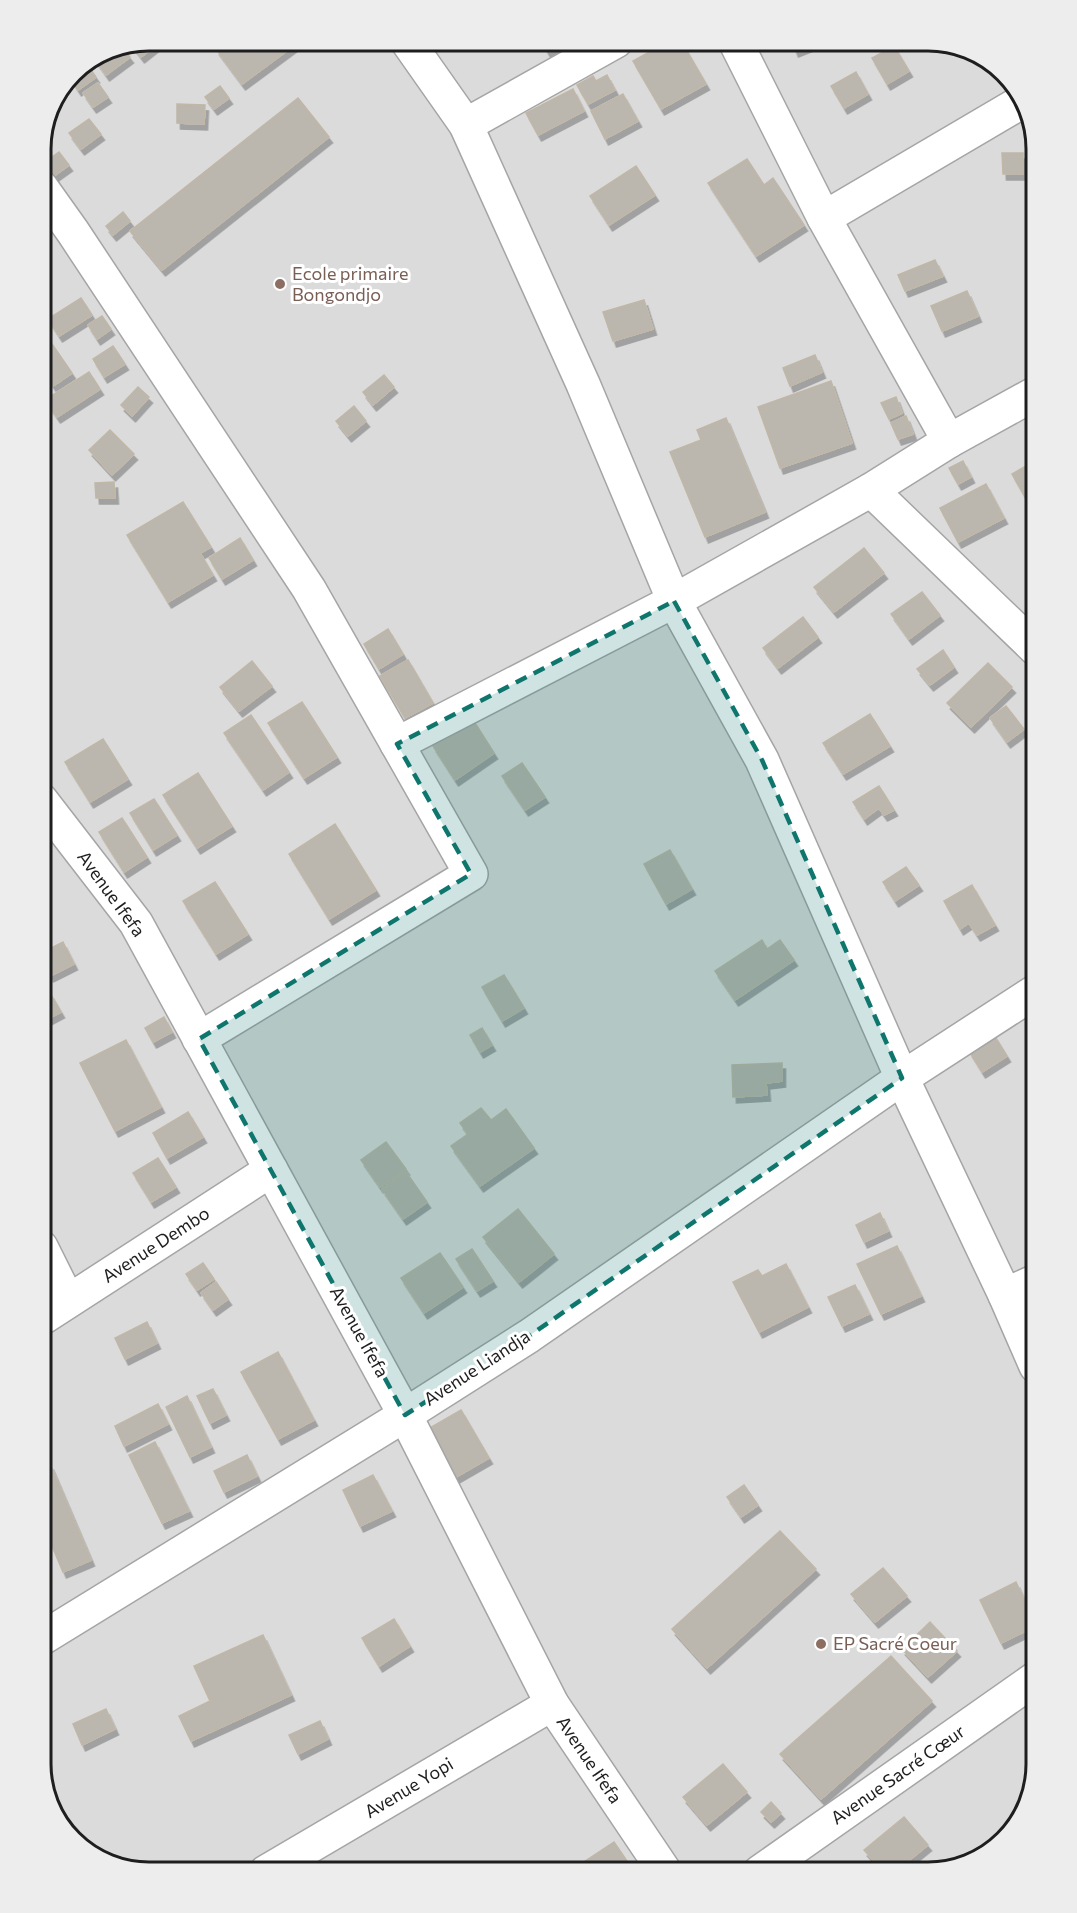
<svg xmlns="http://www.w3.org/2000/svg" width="1077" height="1913" font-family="Commissioner,sans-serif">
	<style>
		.residential { fill: #dcdbdb }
		.building { fill: #bbb6ae; stroke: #c0b7a7; stroke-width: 1.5; filter: url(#shadow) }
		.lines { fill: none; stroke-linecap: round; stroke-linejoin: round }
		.minor-casing { stroke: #a5a5a5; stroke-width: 36 }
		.minor { stroke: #fff; stroke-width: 33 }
		.marked { fill: #0f766e; fill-opacity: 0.2; stroke: #0f766e; stroke-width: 4.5; stroke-dasharray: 12 8; stroke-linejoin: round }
		.education-dot { fill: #8d6e63; stroke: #fff; stroke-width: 2 }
		.labels { text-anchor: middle; stroke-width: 6; stroke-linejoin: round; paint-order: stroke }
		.education-label { font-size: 18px; fill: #785e54; stroke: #fff; text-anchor: start }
		.street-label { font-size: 18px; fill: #1e1e1e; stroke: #fff }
		.rim { fill: none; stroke: #1e1e1e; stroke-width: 3 }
	</style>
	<defs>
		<filter id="shadow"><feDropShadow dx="3.5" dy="6" stdDeviation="0" flood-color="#0004"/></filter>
	</defs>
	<rect width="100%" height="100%" fill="#efede5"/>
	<polygon class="residential" points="149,41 936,41 994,63 1028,107 1036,149 1036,1771 1018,1825 970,1864 928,1872 142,1872 88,1854 49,1806 41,1764 41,142 72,72 107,49"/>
	<g class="building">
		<polygon points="148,40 159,41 160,42 141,57 131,44"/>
		<polygon points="227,41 293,41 296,44 242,84 216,49"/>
		<polygon points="541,41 568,41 547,51"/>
		<polygon points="669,41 681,41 706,84 661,109 633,61"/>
		<polygon points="791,41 820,41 795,51"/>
		<polygon points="121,46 130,57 106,75 94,58 107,49"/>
		<polygon points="894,46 909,71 887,84 872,58"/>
		<polygon points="86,63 96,77 78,90 70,78 72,72"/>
		<polygon points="856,72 868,94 844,108 831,86"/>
		<polygon points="607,75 615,90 588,104 577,85 593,76 596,81"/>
		<polygon points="98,83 108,97 93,107 83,93"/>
		<polygon points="220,86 229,98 214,109 205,97"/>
		<polygon points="573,89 584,111 538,135 526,113"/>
		<polygon points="623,94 638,121 605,139 591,111"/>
		<polygon points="298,98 329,137 162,270 130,231"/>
		<polygon points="177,104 205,105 204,124 177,123"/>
		<polygon points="89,119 101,134 81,149 69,133"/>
		<polygon points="59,152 69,165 51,178 41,165"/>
		<polygon points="1002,153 1023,153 1023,174 1003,174"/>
		<polygon points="747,159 764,185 773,178 804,225 756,256 708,183"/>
		<polygon points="636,166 655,195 609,225 590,196"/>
		<polygon points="123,212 130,221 113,235 106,226"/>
		<polygon points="935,260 943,276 905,291 898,275"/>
		<polygon points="967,291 978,316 942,331 931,306"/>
		<polygon points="81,298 92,315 59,336 48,319"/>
		<polygon points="644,300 653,329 613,341 603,312"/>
		<polygon points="102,316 111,329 97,339 88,325"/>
		<polygon points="52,344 72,373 53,386 41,368 41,352"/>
		<polygon points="113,346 125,364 104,377 93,359"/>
		<polygon points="815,355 822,372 790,386 783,368"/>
		<polygon points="89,372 100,389 57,417 45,400"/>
		<polygon points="384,375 394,387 373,405 363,392"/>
		<polygon points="831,381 852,443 780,468 758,407"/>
		<polygon points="138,387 149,397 132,416 121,405"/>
		<polygon points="896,397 902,413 889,419 881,403"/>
		<polygon points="354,406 366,421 348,436 336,421"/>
		<polygon points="906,416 913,434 898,439 891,423"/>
		<polygon points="726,418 765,512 705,537 670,452 701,440 697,430"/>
		<polygon points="110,430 134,454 112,475 89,450"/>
		<polygon points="1036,460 1036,512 1034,513 1012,474"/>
		<polygon points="963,461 971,477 958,484 949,468"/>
		<polygon points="114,482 115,498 96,498 95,483"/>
		<polygon points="986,484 1004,518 958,542 940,508"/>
		<polygon points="183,502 211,547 200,553 213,575 168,602 127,535"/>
		<polygon points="240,538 253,560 222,579 209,558"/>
		<polygon points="864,548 884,573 834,612 814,587"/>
		<polygon points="922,592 940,615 909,639 891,614"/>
		<polygon points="803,617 818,637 778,668 763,648"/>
		<polygon points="388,629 403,654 379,669 364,644"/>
		<polygon points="943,650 954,667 930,685 917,669"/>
		<polygon points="408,660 433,703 405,718 380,676"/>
		<polygon points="252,661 272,686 239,711 220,687"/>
		<polygon points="988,663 1012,687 971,727 947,703"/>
		<polygon points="302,702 337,757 304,778 268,723"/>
		<polygon points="1006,706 1024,729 1007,742 990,718"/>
		<polygon points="870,714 890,746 843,774 823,743"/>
		<polygon points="251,715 289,772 263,790 224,733"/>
		<polygon points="473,720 494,753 455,780 433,746"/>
		<polygon points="103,739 128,779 90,802 65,762"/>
		<polygon points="522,763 545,797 525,810 502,776"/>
		<polygon points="198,773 232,826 197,848 163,795"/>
		<polygon points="879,786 894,810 884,815 879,808 864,819 853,802"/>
		<polygon points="154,799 177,835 153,850 130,813"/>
		<polygon points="122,818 147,857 124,872 99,832"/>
		<polygon points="335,824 376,890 329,919 289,854"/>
		<polygon points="670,850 692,889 666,904 644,864"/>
		<polygon points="906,867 919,885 895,901 883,882"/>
		<polygon points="215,882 248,934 216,954 183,901"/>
		<polygon points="972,885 995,925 977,935 969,923 960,929 944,901"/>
		<polygon points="762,940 767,949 780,940 794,960 735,1000 715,971"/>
		<polygon points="63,942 74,964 50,976 41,953"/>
		<polygon points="504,975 524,1008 502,1021 482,987"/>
		<polygon points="50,993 61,1012 44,1021 41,1015 41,998"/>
		<polygon points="164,1017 172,1032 153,1042 145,1028"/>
		<polygon points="482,1028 492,1045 480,1052 470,1035"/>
		<polygon points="994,1035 1007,1056 982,1072 969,1051"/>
		<polygon points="126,1040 161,1107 115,1131 80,1063"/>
		<polygon points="782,1063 782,1081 766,1083 767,1095 733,1097 732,1065"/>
		<polygon points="481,1108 491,1120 506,1109 534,1148 480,1186 451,1146 468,1134 460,1123"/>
		<polygon points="188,1112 203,1137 167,1158 153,1133"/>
		<polygon points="386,1142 406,1169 380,1187 361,1160"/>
		<polygon points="158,1158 176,1187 151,1202 133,1173"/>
		<polygon points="406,1172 427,1202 403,1219 382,1189"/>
		<polygon points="518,1209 554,1254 519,1282 483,1237"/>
		<polygon points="880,1213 888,1231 864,1242 856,1225"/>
		<polygon points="897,1246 921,1296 881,1314 857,1264"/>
		<polygon points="472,1249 493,1281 477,1291 456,1259"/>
		<polygon points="440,1253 463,1287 424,1313 401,1278"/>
		<polygon points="203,1263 214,1279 197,1290 186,1274"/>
		<polygon points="786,1264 808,1307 759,1332 733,1282 758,1270 762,1276"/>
		<polygon points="216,1282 228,1299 213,1310 201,1293"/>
		<polygon points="855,1285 869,1314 842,1326 828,1297"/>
		<polygon points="147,1322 157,1343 125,1359 115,1338"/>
		<polygon points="278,1352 314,1420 278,1439 241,1372"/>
		<polygon points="213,1389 226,1415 210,1423 197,1396"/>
		<polygon points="187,1396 211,1447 190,1457 166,1407"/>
		<polygon points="158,1404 168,1424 124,1446 115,1426"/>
		<polygon points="461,1410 489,1458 449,1481 421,1433"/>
		<polygon points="155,1442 189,1511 162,1523 129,1455"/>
		<polygon points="247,1455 257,1476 224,1492 214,1471"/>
		<polygon points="50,1464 91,1560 63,1572 41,1520 41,1468"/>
		<polygon points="373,1475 392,1511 360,1526 343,1490"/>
		<polygon points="744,1485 758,1505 741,1517 727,1497"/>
		<polygon points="780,1531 816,1569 707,1668 672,1629"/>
		<polygon points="883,1568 907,1596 875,1622 851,1594"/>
		<polygon points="1016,1582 1036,1626 1001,1643 980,1600"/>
		<polygon points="394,1619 410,1646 379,1666 362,1638"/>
		<polygon points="930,1622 957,1651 928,1677 902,1649"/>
		<polygon points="263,1635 291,1695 191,1741 179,1716 210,1701 194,1666"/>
		<polygon points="891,1656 932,1701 821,1799 780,1754"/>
		<polygon points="106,1709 115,1729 82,1745 73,1724"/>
		<polygon points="320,1721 328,1739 298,1754 289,1735"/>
		<polygon points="723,1764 747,1792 707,1825 683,1797"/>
		<polygon points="771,1802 781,1813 771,1822 761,1812"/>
		<polygon points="904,1817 928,1845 907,1862 916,1872 884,1872 864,1850"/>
		<polygon points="614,1842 627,1861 609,1872 576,1872 573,1869"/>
	</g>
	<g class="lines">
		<defs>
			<g id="minor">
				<polyline points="407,41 466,125 583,384 674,601 762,760 902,1078 1005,1295 1036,1366"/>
				<polyline points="735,41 824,218 949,441"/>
				<polyline points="466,125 616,41"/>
				<polyline points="41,187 73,232 309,589 471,874 199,1039"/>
				<polyline points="824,218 1023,101"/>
				<polyline points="871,490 1036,649"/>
				<polyline points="397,744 674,601 871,490 949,441 1036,393"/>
				<polyline points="41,800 136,923 405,1415 552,1704 665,1872"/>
				<polyline points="41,1247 68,1301"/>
				<polyline points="1005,1295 1036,1281"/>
				<polyline points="41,1319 271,1170"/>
				<polyline points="41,1639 405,1415 529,1336 902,1078 1036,991"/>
				<polyline points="266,1872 552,1704"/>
				<polyline points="760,1872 1036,1678"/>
			</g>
		</defs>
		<use href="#minor" class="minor-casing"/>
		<use href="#minor" class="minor"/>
	</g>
	<path class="marked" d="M674,601L762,760L902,1078L529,1336L405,1415L199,1039L471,874L397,744Z"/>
	<g class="education-dot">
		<circle cx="280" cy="284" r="6"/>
		<circle cx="821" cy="1644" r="6"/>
	</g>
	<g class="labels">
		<g class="education-label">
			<text x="292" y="280">Ecole primaire<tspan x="292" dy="21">Bongondjo</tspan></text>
			<text x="833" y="1650">EP Sacré Coeur</text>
		</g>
		<g class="street-label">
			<text transform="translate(111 894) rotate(54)" y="6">Avenue Ifefa</text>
			<text transform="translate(156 1245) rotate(-33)" y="6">Avenue Dembo</text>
			<text transform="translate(359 1332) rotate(61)" y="6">Avenue Ifefa</text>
			<text transform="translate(477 1368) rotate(-33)" y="6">Avenue Liandja</text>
			<text transform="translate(589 1760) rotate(56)" y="6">Avenue Ifefa</text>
			<text transform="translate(898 1775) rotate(-35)" y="6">Avenue Sacré Cœur</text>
			<text transform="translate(409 1788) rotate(-31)" y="6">Avenue Yopi</text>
		</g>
	</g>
	<path d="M0 0H1077V1913H0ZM149 51H928A98 98 0 0 1 1026 149V1764A98 98 0 0 1 928 1862H149A98 98 0 0 1 51 1764V149A98 98 0 0 1 149 51Z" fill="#ededed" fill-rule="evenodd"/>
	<path class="rim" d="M149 51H928A98 98 0 0 1 1026 149V1764A98 98 0 0 1 928 1862H149A98 98 0 0 1 51 1764V149A98 98 0 0 1 149 51Z"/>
</svg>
